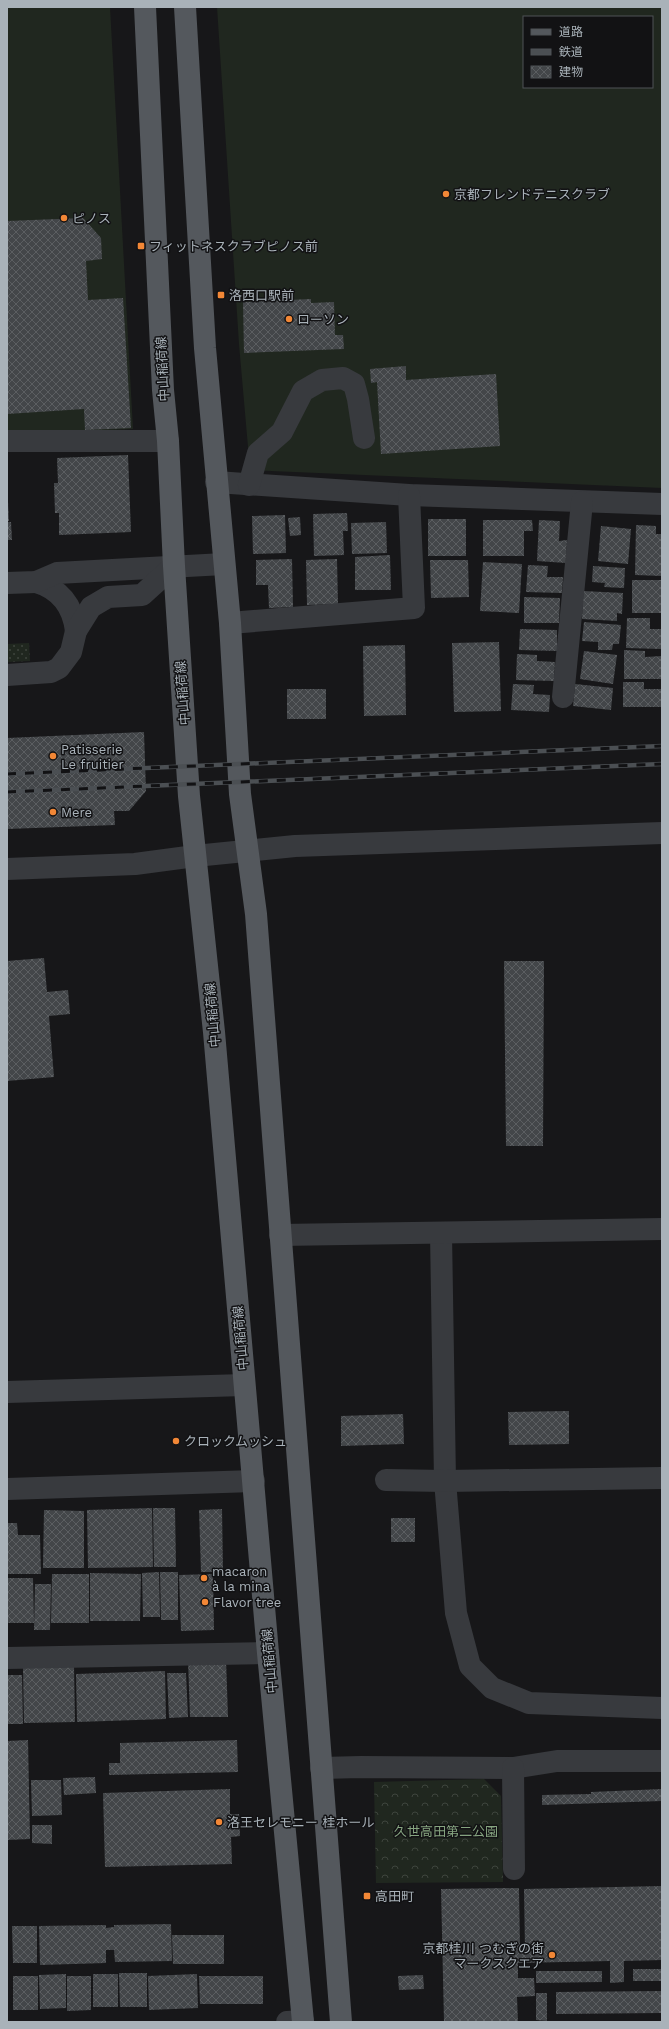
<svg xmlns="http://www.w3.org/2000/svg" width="669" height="2029" font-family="'Work Sans','Noto Sans JP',sans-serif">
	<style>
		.grass { fill: url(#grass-dots) }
		.forest { fill: url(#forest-crowns) }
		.pitch { fill: #20271f; fill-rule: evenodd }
		.building { fill: url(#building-cross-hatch) }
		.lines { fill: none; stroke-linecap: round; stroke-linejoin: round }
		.minor { stroke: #383a3e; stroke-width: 22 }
		.major { stroke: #54585d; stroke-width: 22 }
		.rail-casing { stroke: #4b4f53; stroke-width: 4.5 }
		.rail { stroke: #121214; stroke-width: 3; stroke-dasharray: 9; stroke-linecap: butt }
		.poi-dot { fill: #f28736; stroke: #121214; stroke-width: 1.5 }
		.labels { text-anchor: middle; stroke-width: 3; stroke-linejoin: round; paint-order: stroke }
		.poi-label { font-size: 13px; fill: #a9b2b9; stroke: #121214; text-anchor: start }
		.street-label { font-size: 13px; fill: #a9b2b9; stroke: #121214 }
		.park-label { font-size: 13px; fill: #86a480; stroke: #121214 }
	</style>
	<defs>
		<pattern id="grass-dots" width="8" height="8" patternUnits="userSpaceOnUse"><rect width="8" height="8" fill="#20271f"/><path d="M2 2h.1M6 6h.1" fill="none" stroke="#3e443d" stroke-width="1.8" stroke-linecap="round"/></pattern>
		<pattern id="forest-crowns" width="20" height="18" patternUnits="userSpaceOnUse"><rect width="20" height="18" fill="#20271f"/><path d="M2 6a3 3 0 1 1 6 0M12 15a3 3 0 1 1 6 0" fill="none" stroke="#3e443d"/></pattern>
		<pattern id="building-cross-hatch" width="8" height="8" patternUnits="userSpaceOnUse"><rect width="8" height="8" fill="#434649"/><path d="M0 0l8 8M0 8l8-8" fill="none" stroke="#5b5e61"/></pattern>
	</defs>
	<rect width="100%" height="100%" fill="#171719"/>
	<polygon class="grass" points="29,643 30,661 7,662 7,644"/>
	<polygon class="forest" points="484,1779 501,1796 503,1882 376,1883 374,1782"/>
	<g class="pitch">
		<polygon points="7,7 110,7 133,429 7,434"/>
		<path d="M217,7H662V488L250,470L239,344ZM524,17H652V87H524Z"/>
	</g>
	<g class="building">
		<polygon points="83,218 101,238 102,259 86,261 88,300 123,298 131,428 85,430 84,409 7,414 7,221"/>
		<polygon points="311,299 311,303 334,302 335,335 343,335 344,349 244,353 243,302"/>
		<polygon points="406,366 406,380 496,374 500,446 381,454 377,382 371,383 370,369"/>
		<polygon points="128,455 131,532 59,535 59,513 55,513 54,483 58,483 57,458"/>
		<polygon points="7,502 8,502 9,521 7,521"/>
		<polygon points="347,513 348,531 343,531 344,555 314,556 313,514"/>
		<polygon points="285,515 286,553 253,554 252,516"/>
		<polygon points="300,517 301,535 290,536 288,518"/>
		<rect x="428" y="519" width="38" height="37"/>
		<polygon points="483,520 532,520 533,531 524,531 524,556 483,556"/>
		<polygon points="539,520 560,521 559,541 567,540 566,563 537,561"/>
		<polygon points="7,522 11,522 12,540 7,540"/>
		<polygon points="386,522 387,553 352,554 351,523"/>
		<polygon points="636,525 656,526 656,534 662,534 662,576 635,575"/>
		<polygon points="601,526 631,529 628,564 598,561"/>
		<polygon points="390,555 391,590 355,590 355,557"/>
		<polygon points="292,559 293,607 269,608 268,585 256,585 256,560"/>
		<polygon points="337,559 338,604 307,605 306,560"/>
		<polygon points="430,560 468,560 469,597 431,598"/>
		<polygon points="483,562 522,564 519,613 480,611"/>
		<polygon points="528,565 548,566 547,577 563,577 562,593 526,592"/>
		<polygon points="593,566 625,568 624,588 604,587 605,583 592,582"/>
		<rect x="632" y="580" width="30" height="33"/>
		<polygon points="583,591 623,593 622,614 617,613 617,621 582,619"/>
		<polygon points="524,597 560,598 559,623 524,623"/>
		<polygon points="627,618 650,618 650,629 662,629 662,649 626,648"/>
		<polygon points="584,622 621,625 619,644 613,644 612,650 598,650 598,642 582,641"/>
		<polygon points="520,629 557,630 557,651 519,650"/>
		<polygon points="499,642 501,711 454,712 452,643"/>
		<polygon points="405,645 406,715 364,716 363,646"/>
		<polygon points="624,650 645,651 645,657 662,656 662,679 624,679"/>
		<polygon points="584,651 617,655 613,684 580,679"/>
		<polygon points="517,654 537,655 537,661 555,662 554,681 516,680"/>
		<polygon points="623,682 644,682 644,689 661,689 661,707 623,707"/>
		<polygon points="513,684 534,685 533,694 550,695 549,712 511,710"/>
		<polygon points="575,684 613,688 611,710 573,706"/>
		<rect x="287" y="689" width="39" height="30"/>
		<polygon points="144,732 146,791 129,811 114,811 115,825 7,829 7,738"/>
		<polygon points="44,958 47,992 68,990 70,1014 49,1016 54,1077 7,1081 7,961"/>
		<polygon points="504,961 544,961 543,1146 506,1146"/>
		<polygon points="569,1411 569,1444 509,1445 508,1412"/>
		<polygon points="403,1414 404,1444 341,1446 341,1416"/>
		<polygon points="152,1508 153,1567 88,1568 87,1510"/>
		<polygon points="153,1508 175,1508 176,1567 154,1567"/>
		<polygon points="222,1509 223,1572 201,1572 199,1510"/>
		<polygon points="44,1510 84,1511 84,1568 43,1568"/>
		<rect x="391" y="1518" width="24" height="24"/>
		<polygon points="7,1523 17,1523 18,1535 40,1535 41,1574 7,1574"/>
		<polygon points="159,1572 160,1617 143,1617 142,1573"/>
		<polygon points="160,1572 178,1572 178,1620 161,1620"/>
		<polygon points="90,1573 141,1574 140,1621 90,1621"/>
		<polygon points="52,1574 89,1574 89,1623 51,1623"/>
		<polygon points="213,1574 214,1630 181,1631 179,1575"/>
		<polygon points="7,1578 33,1578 34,1623 7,1623"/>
		<polygon points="35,1584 51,1584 50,1630 34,1630"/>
		<polygon points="226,1659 228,1717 190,1717 188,1660"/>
		<polygon points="74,1666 75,1722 24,1723 23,1667"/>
		<polygon points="165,1671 166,1719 77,1722 76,1674"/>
		<polygon points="167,1673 186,1673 188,1717 169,1718"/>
		<polygon points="7,1675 22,1675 23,1724 7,1724"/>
		<polygon points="28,1740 30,1839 7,1840 7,1741"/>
		<polygon points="237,1740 238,1772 109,1775 109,1763 120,1763 120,1743"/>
		<polygon points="95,1777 96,1793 64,1795 63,1778"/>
		<polygon points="31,1780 61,1780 62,1815 32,1816"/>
		<polygon points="230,1789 230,1814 239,1814 240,1836 231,1837 232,1864 105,1867 103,1793"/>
		<polygon points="662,1789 662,1801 542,1805 542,1795 591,1794 591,1792"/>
		<polygon points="32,1825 52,1825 52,1844 32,1843"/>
		<polygon points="662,1886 662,1960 624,1961 624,1982 610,1983 610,1961 518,1963 518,1978 534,1978 535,1996 517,1997 518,2022 444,2022 441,1889 519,1888 520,1949 525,1949 524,1889"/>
		<polygon points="171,1924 172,1961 115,1962 114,1950 106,1950 106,1963 40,1965 39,1926 106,1925 106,1928 114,1927 114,1925"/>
		<polygon points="12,1926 37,1926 37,1963 13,1963"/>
		<polygon points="172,1935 224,1935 224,1964 173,1964"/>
		<rect x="633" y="1969" width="29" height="12"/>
		<polygon points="536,1971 602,1971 602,1982 536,1983"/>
		<polygon points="119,1973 147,1973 147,2007 120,2007"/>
		<polygon points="66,1974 66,2008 40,2009 39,1975"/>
		<rect x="93" y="1974" width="25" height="33"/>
		<polygon points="197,1974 198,2008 149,2010 148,1976"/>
		<polygon points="423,1975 424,1989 399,1990 398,1976"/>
		<rect x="13" y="1976" width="25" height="34"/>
		<polygon points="67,1976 91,1976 91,2010 67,2011"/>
		<polygon points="199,1976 263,1976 263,2004 200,2004"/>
		<polygon points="662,1991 662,2013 556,2014 556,1992"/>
		<polygon points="536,1993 547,1993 547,2021 536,2020"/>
	</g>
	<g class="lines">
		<g class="minor">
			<polyline points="7,441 168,441"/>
			<polyline points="216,482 409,495 662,504"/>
			<polyline points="249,485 258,453 282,432 303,391 322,380 343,378 354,384 358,399 364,438"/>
			<path d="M36,582C60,589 73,606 76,631"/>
			<polyline points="7,583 36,582 57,573 224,564"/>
			<polyline points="230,623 414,608 409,495"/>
			<polyline points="7,675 51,672 59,668 71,652 76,631 91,607 108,597 142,595 174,566"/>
			<polyline points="563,697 582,502"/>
			<polyline points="7,869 135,864 195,856 295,846 662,833"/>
			<polyline points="441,1233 445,1481 456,1613 470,1666 492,1688 529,1703 662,1708"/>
			<polyline points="280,1235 662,1229"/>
			<polyline points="7,1392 244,1385"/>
			<polyline points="386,1480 445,1481 662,1478"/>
			<polyline points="7,1489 254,1481"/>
			<polyline points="7,1658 268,1653"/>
			<polyline points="321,1768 361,1767 513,1768 557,1761 662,1761"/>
			<polyline points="513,1768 514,1869"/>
			<polyline points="287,2022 303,2021"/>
		</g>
		<g class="major">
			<polyline points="145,7 163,390 168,441 174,566 189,796 214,1032 268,1653 303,2022"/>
			<polyline points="185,7 205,348 230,623 240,794 256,914 341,2022"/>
		</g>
		<defs>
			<g id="rail">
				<polyline points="7,774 662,746"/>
				<polyline points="7,792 662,764"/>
			</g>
		</defs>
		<use href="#rail" class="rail-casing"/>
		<use href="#rail" class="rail"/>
	</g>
	<g class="poi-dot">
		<circle cx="446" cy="194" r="4"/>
		<circle cx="64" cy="218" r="4"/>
		<rect x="137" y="242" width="8" height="8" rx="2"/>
		<rect x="217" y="291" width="8" height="8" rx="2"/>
		<circle cx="289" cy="319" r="4"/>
		<circle cx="53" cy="756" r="4"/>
		<circle cx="53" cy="812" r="4"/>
		<circle cx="176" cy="1441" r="4"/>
		<circle cx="204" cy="1578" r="4"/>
		<circle cx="205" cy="1602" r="4"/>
		<circle cx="219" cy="1822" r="4"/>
		<rect x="363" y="1892" width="8" height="8" rx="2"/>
		<circle cx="552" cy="1955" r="4"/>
	</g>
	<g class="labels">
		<g class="poi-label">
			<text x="454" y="199">京都フレンドテニスクラブ</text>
			<text x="72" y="223">ピノス</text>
			<text x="149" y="251">フィットネスクラブピノス前</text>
			<text x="229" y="300">洛西口駅前</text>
			<text x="297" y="324">ローソン</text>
			<text x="61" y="754">Patisserie<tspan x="61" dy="15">Le fruitier</tspan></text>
			<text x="61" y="817">Mere</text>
			<text x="184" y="1446">クロックムッシュ</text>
			<text x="212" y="1576">macaron<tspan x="212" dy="15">à la mina</tspan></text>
			<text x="213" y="1607">Flavor tree</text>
			<text x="227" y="1827">洛王セレモニー 桂ホール</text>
			<text x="375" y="1901">高田町</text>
			<text x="544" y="1953" text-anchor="end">京都桂川 つむぎの街<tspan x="544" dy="15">マークスクエア</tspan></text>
		</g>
		<g class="street-label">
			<text transform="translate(162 369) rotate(-93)" y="5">中山稲荷線</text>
			<text transform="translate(182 693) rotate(-94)" y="5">中山稲荷線</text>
			<text transform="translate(212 1015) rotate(-95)" y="5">中山稲荷線</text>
			<text transform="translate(240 1338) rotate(-95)" y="5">中山稲荷線</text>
			<text transform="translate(269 1661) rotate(-95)" y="5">中山稲荷線</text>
		</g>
		<g class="park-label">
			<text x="446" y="1836">久世高田第二公園</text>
		</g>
	</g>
	<rect width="669" height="2029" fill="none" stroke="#a9b2b9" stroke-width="16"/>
	<rect x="523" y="16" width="130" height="72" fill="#121214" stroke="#4e5256"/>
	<rect x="531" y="29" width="20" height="6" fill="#54585d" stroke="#4e5256"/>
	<text x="559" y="36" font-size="12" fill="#a9b2b9">道路</text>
	<rect x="531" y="49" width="20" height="6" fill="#4b4f53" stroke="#4e5256"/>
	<text x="559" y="56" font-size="12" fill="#a9b2b9">鉄道</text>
	<rect x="531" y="66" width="20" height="12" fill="url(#building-cross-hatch)" stroke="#4e5256"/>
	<text x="559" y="76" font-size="12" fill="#a9b2b9">建物</text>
</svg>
